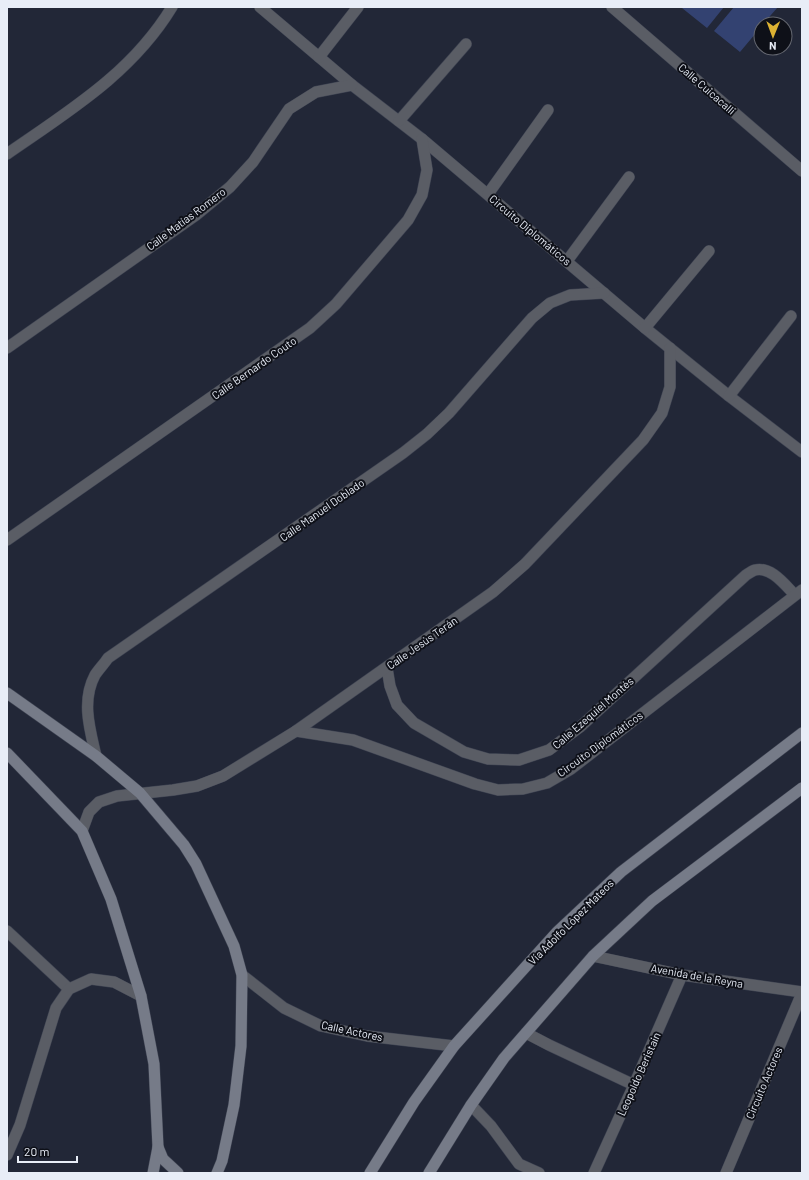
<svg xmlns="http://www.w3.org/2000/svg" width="809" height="1180" font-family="Barlow,sans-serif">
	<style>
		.garden { fill: #334271 }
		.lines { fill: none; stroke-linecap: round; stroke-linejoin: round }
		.minor-casing { stroke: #3e4352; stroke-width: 12 }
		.secondary-casing { stroke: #3e4352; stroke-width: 12 }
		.minor { stroke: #5a5d65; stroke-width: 11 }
		.secondary { stroke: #767b88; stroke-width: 11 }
		.labels { text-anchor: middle; stroke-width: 4; stroke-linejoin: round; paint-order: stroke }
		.street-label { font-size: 11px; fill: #e8edf7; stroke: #0e1018 }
	</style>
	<rect width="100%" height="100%" fill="#222737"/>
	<g class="garden">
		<polygon points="683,7 724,7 707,28 682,8"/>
		<polygon points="734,7 778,7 763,24 761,24 761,27 740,52 714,31"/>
	</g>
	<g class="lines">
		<defs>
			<g id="minor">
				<polyline points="260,7 352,85 422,139 645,328 729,396 802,452"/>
				<polyline points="612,7 802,171"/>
				<polyline points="319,57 358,7"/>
				<polyline points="399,121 466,44"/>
				<path d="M7,154C69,111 132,73 172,7"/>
				<polyline points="488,194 548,110"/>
				<polyline points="567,261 629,177"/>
				<polyline points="645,328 709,251"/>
				<polyline points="7,348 196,215 230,187 253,162 289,109 316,92 352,85"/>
				<polyline points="729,396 791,316"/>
				<polyline points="7,540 310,328 336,304 408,220 422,195 427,170 422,139"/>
				<path d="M387,668L390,686L397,705L414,723L464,752L488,759L519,760L549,750L580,727L746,575C749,573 752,571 755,570C771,566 785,585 795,595"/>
				<polyline points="296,731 353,740 475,784 498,790 523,789 547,783 571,769 802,590"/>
				<path d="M96,756C90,730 81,701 95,675C99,669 104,664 108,658L403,453L427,434L449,413L532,318L550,303L570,295L604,293"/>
				<polyline points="82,831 89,812 99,802 117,796 173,790 197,786 223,776 296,731 493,592 525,564 643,440 662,413 670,387 670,348"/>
				<polyline points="7,931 69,989"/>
				<polyline points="593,956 682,975 802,992"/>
				<polyline points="242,975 284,1008 321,1026 367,1036 454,1046"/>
				<polyline points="526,1033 549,1045 634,1085"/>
				<polyline points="471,1105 491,1126 519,1164 539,1173"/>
				<polyline points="7,1155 20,1125 56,1008 69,989 91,979 114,982 141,996"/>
				<polyline points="594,1173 634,1085 682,975"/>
				<polyline points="726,1173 802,993"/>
			</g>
			<g id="secondary">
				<polyline points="7,693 96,756 140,793 184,845 196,864 234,946 242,975 241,1046 234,1105 222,1161 217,1173"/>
				<polyline points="7,753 82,831 111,899 141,996 154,1064 158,1147 153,1173"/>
				<polyline points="158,1147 163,1159 178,1173"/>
				<polyline points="370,1173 414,1102 454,1046 557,932 621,872 802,733"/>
				<polyline points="429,1173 471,1105 504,1058 593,956 652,901 802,788"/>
			</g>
		</defs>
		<use href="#minor" class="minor-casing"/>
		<use href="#secondary" class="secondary-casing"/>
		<use href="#minor" class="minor"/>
		<use href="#secondary" class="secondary"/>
	</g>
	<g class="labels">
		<g class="street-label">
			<text transform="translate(707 89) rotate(41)" y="4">Calle Cuicacalli</text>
			<text transform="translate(186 219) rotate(-37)" y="4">Calle Matías Romero</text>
			<text transform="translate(530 230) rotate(40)" y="4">Circuito Diplomáticos</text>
			<text transform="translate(254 368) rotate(-35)" y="4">Calle Bernardo Couto</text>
			<text transform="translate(322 510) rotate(-35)" y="4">Calle Manuel Doblado</text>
			<text transform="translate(422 643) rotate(-35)" y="4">Calle Jesús Terán</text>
			<text transform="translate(593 713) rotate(-41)" y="4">Calle Ezequiel Montés</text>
			<text transform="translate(600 744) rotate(-36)" y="4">Circuito Diplomáticos</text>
			<text transform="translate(571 922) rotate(-45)" y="4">Via Adolfo López Mateos</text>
			<text transform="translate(697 976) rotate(10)" y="4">Avenida de la Reyna</text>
			<text transform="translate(352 1031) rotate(12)" y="4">Calle Actores</text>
			<text transform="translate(639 1074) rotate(-66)" y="4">Leopoldo Beristain</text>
			<text transform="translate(764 1083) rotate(-67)" y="4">Circuito Actores</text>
		</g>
	</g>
	<rect width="809" height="1180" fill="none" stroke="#e8edf7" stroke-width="16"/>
	<g transform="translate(773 36) rotate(181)"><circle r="19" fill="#0e1018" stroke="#656871"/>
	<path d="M0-3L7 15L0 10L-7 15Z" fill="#dcb233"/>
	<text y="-6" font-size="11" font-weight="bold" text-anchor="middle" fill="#e8edf7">N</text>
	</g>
	<path d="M18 1156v6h59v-6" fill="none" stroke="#e8edf7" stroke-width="2"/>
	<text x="24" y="1156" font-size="12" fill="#e8edf7" stroke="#0e1018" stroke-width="3" paint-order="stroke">20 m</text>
</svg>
